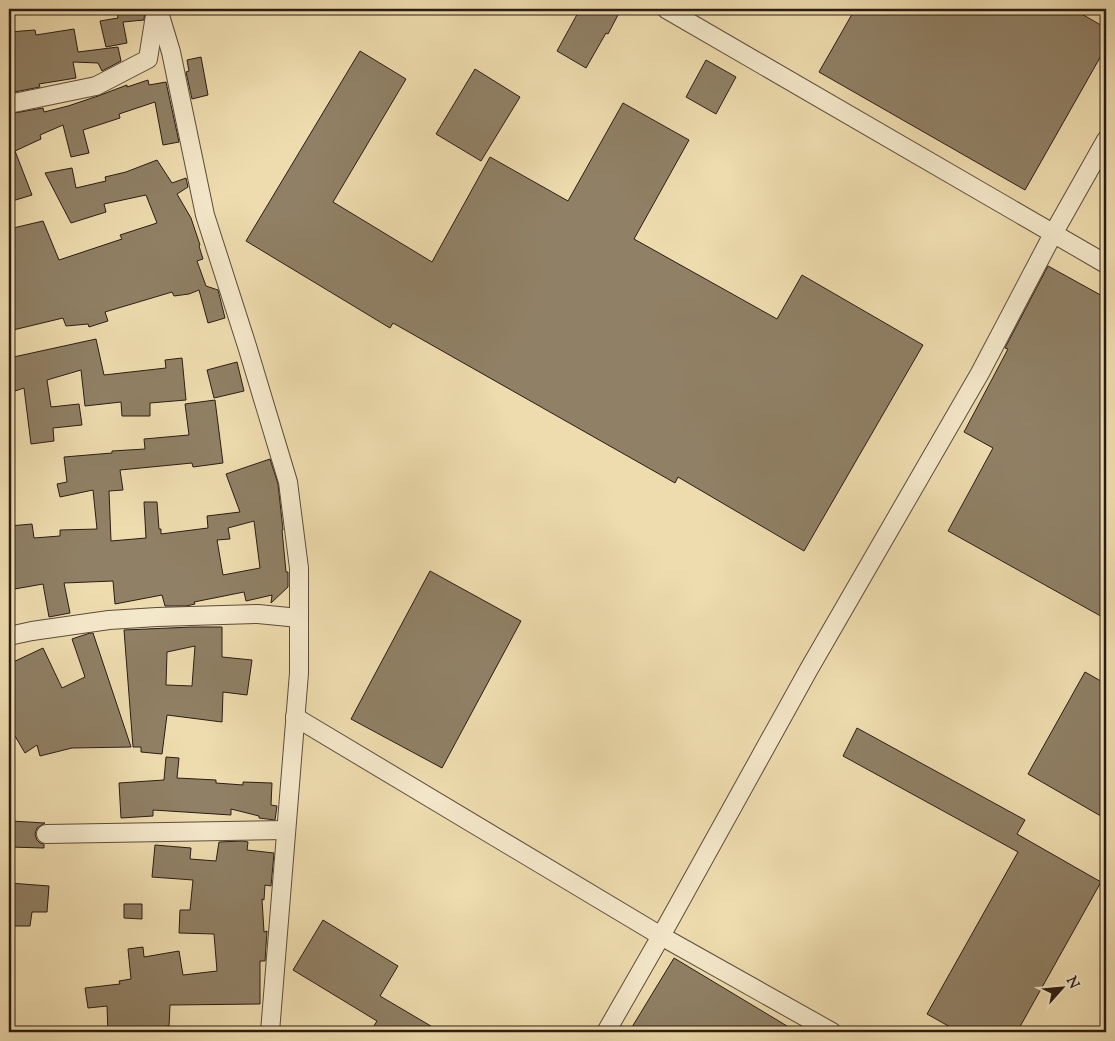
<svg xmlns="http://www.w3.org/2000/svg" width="1115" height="1041" font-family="'Sorts Mill Goudy',serif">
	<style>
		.building { fill: #908065; stroke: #2b1c15; fill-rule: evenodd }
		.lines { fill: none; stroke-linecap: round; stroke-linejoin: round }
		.street-casing { stroke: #5c4c3b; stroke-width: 20 }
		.street { stroke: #f4e8ca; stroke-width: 18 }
	</style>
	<rect width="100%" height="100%" fill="#eedcae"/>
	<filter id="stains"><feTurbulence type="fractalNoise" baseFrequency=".004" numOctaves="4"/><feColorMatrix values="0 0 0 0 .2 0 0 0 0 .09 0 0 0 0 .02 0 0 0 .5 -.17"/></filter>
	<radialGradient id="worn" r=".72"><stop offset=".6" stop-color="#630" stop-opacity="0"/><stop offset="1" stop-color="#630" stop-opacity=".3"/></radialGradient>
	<g class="building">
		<polygon points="117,9 145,9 144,20 123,22 127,43 106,47 100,21 118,18"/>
		<polygon points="580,9 611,9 619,13 608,34 606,33 586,68 557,51"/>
		<polygon points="855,9 1073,9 1106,28 1106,47 1025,190 819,72"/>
		<polygon points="74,29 78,52 118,47 121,61 102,71 98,63 73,62 76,78 39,84 40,87 9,93 9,32 35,30 36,35"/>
		<polygon points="360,51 406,79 333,202 432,262 490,157 568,201 623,103 689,140 634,239 777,319 802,275 923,345 804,551 678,477 675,483 393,323 390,328 246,241"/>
		<polygon points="201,57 208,95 192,99 186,72 189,71 187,60"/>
		<polygon points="706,60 736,77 716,114 686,97"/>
		<polygon points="475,69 520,97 481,161 436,134"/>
		<polygon points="148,80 149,85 166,82 179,142 163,145 155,102 119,114 120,118 83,130 89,153 71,157 63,125 40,135 41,139 15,151 32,195 9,202 9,114 43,108 44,112 68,106 98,96 127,85 127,87"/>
		<polygon points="157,160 172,183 186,178 188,187 177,194 191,218 200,245 199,246 203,259 197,261 206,286 218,290 225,318 208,323 199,290 189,294 174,296 172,292 105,312 108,321 89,327 88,324 66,326 63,318 9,331 9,229 43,221 59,260 122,239 120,235 157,223 146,195 104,204 106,212 71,223 45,173 72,168 76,188 106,181 105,177 126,172"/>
		<polygon points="1048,266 1106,298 1106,619 948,531 993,448 964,432 1008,349 1005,348"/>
		<polygon points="96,339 104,375 166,368 165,360 182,358 186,400 150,403 150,416 122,416 121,402 85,406 81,370 47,380 51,407 79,404 82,425 53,428 54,441 31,444 24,388 15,391 9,364 9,358"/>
		<polygon points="237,362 244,391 214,398 207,370"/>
		<path d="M215,400L223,463L193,467L192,463L120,470L123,490L109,491L111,541L146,538L144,502H157L159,529H161V534L208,528L207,516L240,512L226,474L270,459L278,484L283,530H282L286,572H288V587L271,603L272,595L246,601L244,592L194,602L195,604L186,606H165L162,595L115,604L113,581L64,583L70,613L49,617L43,584L9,590V526L32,524L34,538L60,536V530L97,529L93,490L60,497L57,484L67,482L64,457L112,453V451L145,449L144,439L189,435L185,404ZM254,521L260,568L223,575L217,540L230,539L228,528Z"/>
		<polygon points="430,571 521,621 442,768 351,719"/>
		<path d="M192,627H222V657L252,660L247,695L223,692L222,722L167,715L162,754L141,752V747H133L124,630ZM195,646L192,686L166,685L167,652Z"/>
		<polygon points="90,633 93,633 131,747 72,748 40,756 37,745 25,753 15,736 9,738 9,715 13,713 9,701 9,664 43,648 62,688 85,677 72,639"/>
		<polygon points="1085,672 1106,684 1106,819 1028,774"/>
		<polygon points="857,728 1025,820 1017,834 1101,882 1017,1032 959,1032 927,1014 1018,852 843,756"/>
		<polygon points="166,757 179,758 177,778 216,780 216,783 243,785 243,782 272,783 271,805 277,806 275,820 259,818 259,816 231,809 231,815 153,810 153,816 121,818 119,783 164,780"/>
		<polygon points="11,821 45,823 37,828 35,834 37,840 40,843 44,844 44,848 10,847"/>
		<polygon points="243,841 248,842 247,850 274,853 271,886 265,885 264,900 262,899 264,932 267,931 265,961 260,961 260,1004 170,1005 169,1026 108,1032 107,1006 88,1008 85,988 120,984 119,981 131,979 128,949 143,947 144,957 179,951 183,975 217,971 214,934 179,933 180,910 190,910 193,880 152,877 155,845 191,848 190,859 216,861 219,842"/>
		<polygon points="9,883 49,886 47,912 32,912 30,926 9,926"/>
		<polygon points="124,904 142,904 142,919 124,918"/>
		<polygon points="323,920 398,966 380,996 441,1032 370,1032 377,1021 293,970"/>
		<polygon points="674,958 797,1032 629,1032"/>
	</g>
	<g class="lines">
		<defs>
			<g id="street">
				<polyline points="158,9 171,52 205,215 247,346 288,482 299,568 299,673 270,1032"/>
				<polyline points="666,9 1106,264"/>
				<polyline points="9,104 96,86 148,59 156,9"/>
				<polyline points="9,636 32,631 109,620 157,617 258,614 299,618"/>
				<polyline points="295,717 661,936 832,1032"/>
				<polyline points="46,834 286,830"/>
				<polyline points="606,1032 661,936 809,669 980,373 1053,234 1106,140"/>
			</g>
		</defs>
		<use href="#street" class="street-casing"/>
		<use href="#street" class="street"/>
	</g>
	<rect width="1115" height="1041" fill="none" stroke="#eedcae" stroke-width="30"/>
	<rect x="10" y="10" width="1095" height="1021" fill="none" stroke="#2b1c15" stroke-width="2.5"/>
	<rect x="15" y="15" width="1085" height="1011" fill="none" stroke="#2b1c15"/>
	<g transform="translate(1062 988) rotate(63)" stroke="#f4e8ca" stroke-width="4" paint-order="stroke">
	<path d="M0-4L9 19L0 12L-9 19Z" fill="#2b1c15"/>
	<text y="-8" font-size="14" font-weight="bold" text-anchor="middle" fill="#2b1c15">N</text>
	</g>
	<rect width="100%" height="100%" filter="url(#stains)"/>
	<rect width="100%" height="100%" fill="url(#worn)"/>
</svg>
